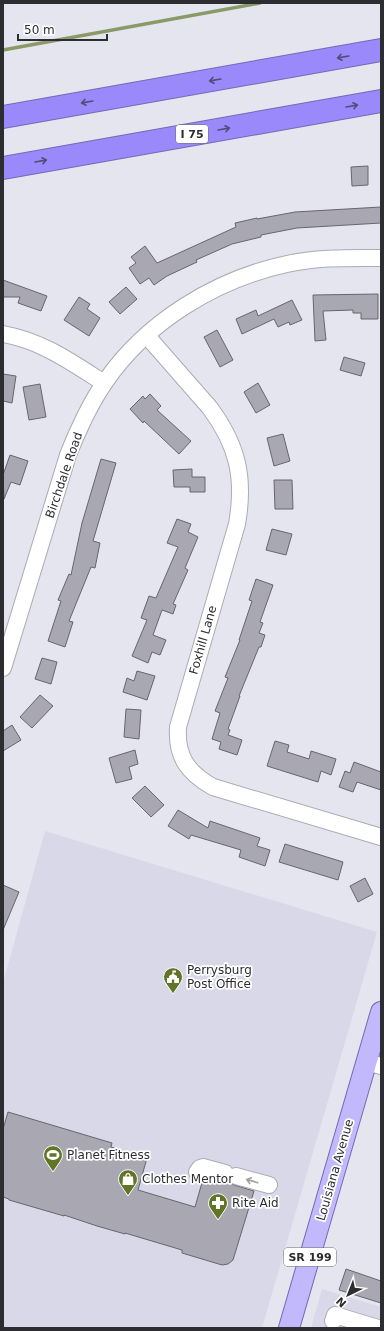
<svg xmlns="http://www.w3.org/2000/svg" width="384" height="1331" font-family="'DejaVu Sans',sans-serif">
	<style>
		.built { fill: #d8d8e9 }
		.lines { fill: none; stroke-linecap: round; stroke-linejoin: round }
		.stream { stroke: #8a9a66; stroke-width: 3.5 }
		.building { fill: #a8a7b2; stroke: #66666f }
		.minor-casing { stroke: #acabb6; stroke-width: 18 }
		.major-casing { stroke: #7469b4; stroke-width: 22 }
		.highway-casing { stroke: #7469b4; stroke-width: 24 }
		.minor { stroke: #fff; stroke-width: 16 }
		.major { stroke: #c2b8fc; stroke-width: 20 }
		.highway { stroke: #9a89fa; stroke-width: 22 }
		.oneway { stroke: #534d77 }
		.oneway2 { stroke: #a0a0a2 }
		.labels { text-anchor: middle; stroke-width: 3.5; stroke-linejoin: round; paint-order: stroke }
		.shield { fill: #fff; stroke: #6c6c6f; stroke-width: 1 }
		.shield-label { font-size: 11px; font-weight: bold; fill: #2d2d31 }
		.street-label { font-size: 12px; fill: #2d2d31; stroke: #fff }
		.poi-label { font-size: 12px; fill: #2d2d31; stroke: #fff; text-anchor: start }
	</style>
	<rect width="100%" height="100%" fill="#e5e5f0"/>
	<g class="built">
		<polygon points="45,831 377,932 262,1328 3,1328 3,983"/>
		<polygon points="322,1289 381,1307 381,1328 311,1328"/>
	</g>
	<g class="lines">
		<polyline class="stream" points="3,50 260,3"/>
	</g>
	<g class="building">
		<polygon points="368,166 368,185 352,186 351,167"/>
		<polygon points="381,207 381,223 297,228 261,235 261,237 232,244 196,260 197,262 167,276 154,285 149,278 140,284 129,268 136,263 131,257 145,246 157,263 236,227 235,223 257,218 257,219 295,212"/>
		<polygon points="3,280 47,296 41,311 18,303 20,297 3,297"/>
		<polygon points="126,287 137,299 120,314 109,302"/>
		<polygon points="378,294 378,319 361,319 361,313 353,313 353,310 323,311 326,340 315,341 313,295"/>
		<polygon points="79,297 90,304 87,309 100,318 89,336 64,320"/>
		<polygon points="292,300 302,320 290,325 289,322 278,327 274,319 242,334 236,319 256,310 258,316"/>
		<polygon points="217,330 233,360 220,367 204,337"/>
		<polygon points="344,357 365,363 361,376 340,370"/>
		<polygon points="3,374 16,376 12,403 3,401"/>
		<polygon points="258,383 270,405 256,413 244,392"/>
		<polygon points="40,384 46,417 29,420 23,387"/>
		<polygon points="150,394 161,406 157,410 191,441 179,454 144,421 143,423 130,409 143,396 145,399"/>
		<polygon points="283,434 290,461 274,466 267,438"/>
		<polygon points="10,455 28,461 20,485 11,482 4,499 3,475"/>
		<polygon points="101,459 116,463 93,541 100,543 95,568 91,567 69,621 73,622 65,647 48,641 61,601 58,600 69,574 71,575 82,523"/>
		<polygon points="192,469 192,477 205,477 205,492 190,492 190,487 174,487 173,470"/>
		<polygon points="274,480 292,480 293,509 275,509"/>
		<polygon points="177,519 191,524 188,532 198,537 185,568 188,570 173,604 176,605 173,614 162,610 153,635 166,640 160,655 152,652 148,663 132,656 147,620 141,618 149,596 156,598 178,547 167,543"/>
		<polygon points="272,529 292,534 286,555 266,550"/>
		<polygon points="256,579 273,585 260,622 263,623 259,633 265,635 261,647 259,647 239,696 240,696 228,729 230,730 228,735 242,740 237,755 219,749 221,742 212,739 220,713 215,711 228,678 225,677 240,640 239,640 252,601 249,600"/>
		<polygon points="42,658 57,662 51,684 35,679"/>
		<polygon points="137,671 155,676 147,700 123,692 127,678 134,681"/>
		<polygon points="40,695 53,706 32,728 20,717"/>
		<polygon points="126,709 141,710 139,739 124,737"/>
		<polygon points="12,725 21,740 3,751 3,731"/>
		<polygon points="275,741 289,745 287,752 309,759 311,751 336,759 331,775 321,771 318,782 267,766"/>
		<polygon points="135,750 138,764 129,767 132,779 116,783 109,758"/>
		<polygon points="354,762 381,772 381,790 357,782 353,792 339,787 345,771 350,773"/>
		<polygon points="145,786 164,805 151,817 132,798"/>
		<polygon points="178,810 208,828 210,821 260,838 257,846 270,850 265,866 239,857 241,850 191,835 189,839 168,826"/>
		<polygon points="285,844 343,862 338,880 279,862"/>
		<polygon points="365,878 373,894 358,902 350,886"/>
		<polygon points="3,885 19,892 3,930"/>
		<polygon points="8,1112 112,1143 111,1147 147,1158 138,1190 195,1207 203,1179 205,1177 222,1182 229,1182 234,1185 254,1191 233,1260 228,1264 222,1265 182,1253 182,1250 125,1233 125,1234 97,1226 64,1215 64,1216 9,1200 9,1199 3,1197 3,1129"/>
		<polygon points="346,1269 381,1281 381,1303 339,1290"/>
	</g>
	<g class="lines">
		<defs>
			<g id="minor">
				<path d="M3,334C42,341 71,362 104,383"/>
				<path d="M147,336L210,408C238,446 245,478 237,524L178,727C176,757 188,773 213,787L381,837"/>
				<path d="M3,668L68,455C78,430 89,405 105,382C146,322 216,279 287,264C318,257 350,258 381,258"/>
				<polyline points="366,1062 381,1066"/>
				<polyline points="197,1172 200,1168 203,1167 225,1173"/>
				<polyline points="236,1176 269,1185"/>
				<polyline points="333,1321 335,1315 378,1328"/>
			</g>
			<polyline id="major" points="289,1328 381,1012"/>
			<g id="highway">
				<polyline points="3,117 381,50"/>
				<polyline points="3,168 381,101"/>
			</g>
		</defs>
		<use href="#minor" class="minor-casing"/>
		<use href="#major" class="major-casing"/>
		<use href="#highway" class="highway-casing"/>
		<use href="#minor" class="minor"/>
		<use href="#major" class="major"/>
		<use href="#highway" class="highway"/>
	</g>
	<defs><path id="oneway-shaft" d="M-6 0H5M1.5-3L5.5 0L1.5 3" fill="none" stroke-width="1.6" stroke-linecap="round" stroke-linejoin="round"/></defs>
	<g class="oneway">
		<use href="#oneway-shaft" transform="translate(343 57) rotate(170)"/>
		<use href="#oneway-shaft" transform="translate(215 80) rotate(170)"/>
		<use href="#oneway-shaft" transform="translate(87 102) rotate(170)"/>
		<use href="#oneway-shaft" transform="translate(352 106) rotate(-10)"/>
		<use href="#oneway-shaft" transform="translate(224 129) rotate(-10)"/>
		<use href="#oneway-shaft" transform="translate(41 161) rotate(-10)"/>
	</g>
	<use class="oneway2" href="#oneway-shaft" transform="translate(252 1181) rotate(-164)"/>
	<defs>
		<symbol id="civic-pin" viewBox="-11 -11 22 30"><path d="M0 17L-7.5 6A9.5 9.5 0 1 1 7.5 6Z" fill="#607525" stroke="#fff"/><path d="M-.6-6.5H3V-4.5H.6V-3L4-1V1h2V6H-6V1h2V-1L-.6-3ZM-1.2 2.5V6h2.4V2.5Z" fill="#fff"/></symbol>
		<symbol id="stadium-pin" viewBox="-11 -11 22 30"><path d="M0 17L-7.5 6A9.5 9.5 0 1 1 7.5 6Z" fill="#607525" stroke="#fff"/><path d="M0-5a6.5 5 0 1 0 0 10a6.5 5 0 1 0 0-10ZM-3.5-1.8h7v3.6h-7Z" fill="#fff"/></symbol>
		<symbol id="shop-pin" viewBox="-11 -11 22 30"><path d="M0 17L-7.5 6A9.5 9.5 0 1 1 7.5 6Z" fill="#607525" stroke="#fff"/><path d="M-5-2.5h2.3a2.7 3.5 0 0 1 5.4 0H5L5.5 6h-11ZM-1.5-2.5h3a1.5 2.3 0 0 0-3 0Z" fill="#fff"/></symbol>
		<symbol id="pharmacy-pin" viewBox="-11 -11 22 30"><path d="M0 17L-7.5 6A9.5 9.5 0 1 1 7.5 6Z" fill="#607525" stroke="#fff"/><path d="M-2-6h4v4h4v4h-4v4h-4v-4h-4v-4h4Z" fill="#fff"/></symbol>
	</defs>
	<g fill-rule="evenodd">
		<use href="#civic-pin" x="162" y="966" width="22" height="30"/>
		<use href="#stadium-pin" x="42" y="1144" width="22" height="30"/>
		<use href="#shop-pin" x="117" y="1168" width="22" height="30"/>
		<use href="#pharmacy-pin" x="207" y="1192" width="22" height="30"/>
	</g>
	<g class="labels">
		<g class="shield">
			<rect x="176" y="125" width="32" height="18" rx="3"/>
			<rect x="284" y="1248" width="52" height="18" rx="3"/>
		</g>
		<g class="shield-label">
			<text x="192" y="138">I 75</text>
			<text x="310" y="1261">SR 199</text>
		</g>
		<g class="street-label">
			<text transform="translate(64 475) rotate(-71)" y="4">Birchdale Road</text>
			<text transform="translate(203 640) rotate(-74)" y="4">Foxhill Lane</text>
			<text transform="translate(335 1170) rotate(-74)" y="4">Louisiana Avenue</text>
		</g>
		<g class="poi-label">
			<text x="187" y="974">Perrysburg<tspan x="187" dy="14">Post Office</tspan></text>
			<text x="67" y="1159">Planet Fitness</text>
			<text x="142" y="1183">Clothes Mentor</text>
			<text x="232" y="1207">Rite Aid</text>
		</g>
	</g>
	<rect width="384" height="1331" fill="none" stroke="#2d2d31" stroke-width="8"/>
	<g transform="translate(348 1295) rotate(223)" stroke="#ffffff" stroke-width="3" paint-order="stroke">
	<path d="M0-3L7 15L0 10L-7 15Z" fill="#2d2d31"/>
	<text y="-6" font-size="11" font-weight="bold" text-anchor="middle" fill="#2d2d31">N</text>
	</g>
	<path d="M18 34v6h89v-6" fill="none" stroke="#2d2d31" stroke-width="2"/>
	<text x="24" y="34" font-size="12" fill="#2d2d31" stroke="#ffffff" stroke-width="3" paint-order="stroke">50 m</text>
</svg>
